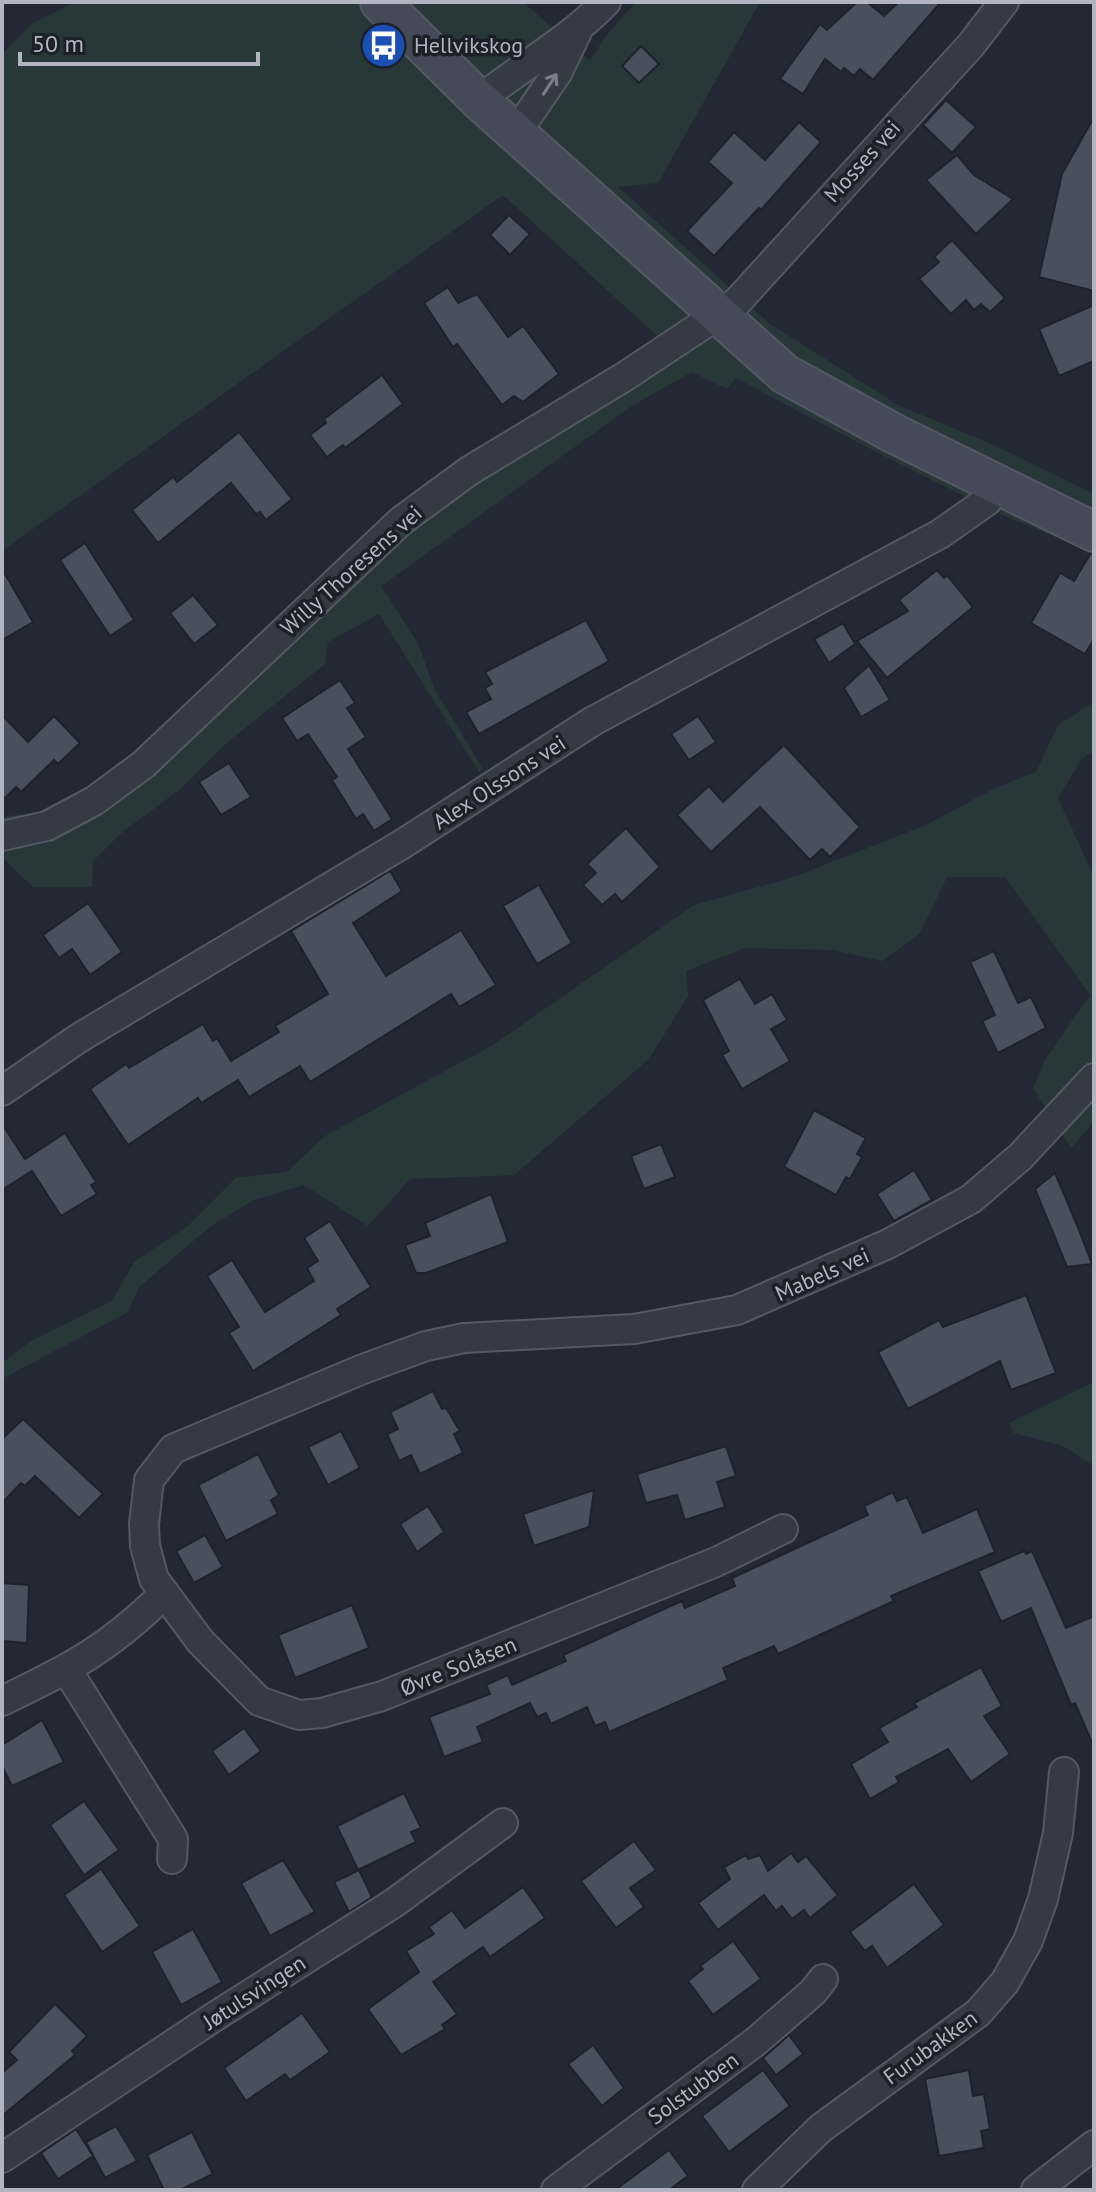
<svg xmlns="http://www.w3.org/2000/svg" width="1096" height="2192" font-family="'PT Sans',sans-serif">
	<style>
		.green { fill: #283839 }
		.building { fill: #49505d; stroke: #1d222b; stroke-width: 2 }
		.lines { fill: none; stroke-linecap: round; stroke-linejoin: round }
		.minor-casing { stroke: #535862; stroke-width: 32 }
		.secondary-casing { stroke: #535862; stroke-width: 42 }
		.minor { stroke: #353b45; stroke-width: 28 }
		.secondary { stroke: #444a57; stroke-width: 38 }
		.oneway { stroke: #797e89 }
		.labels { text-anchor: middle; stroke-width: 7; stroke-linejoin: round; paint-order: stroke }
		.poi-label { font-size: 22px; fill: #b0b5c1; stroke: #1b2029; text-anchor: start }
		.street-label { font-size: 22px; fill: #b0b5c1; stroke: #1b2029 }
	</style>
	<rect width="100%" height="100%" fill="#222934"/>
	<g class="green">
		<path d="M76,2H523L590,61L606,36L636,2H760L658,183L618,187L770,324L898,405L998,447L1094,494V555C1061,537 1027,527 993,510C907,468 821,424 736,378L727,389L692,372L635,404L381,586L418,643L434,688L483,769L479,772L379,614L328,642L325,664L230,740L179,790L120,834L93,861L92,887H33L2,857V817L112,802L416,522L677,354L503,195L2,551V54L33,23Z"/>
		<polygon points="1094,702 1094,750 1081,760 1058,798 1094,877 1094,1122 1071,1148 1033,1088 1045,1060 1090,995 1005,877 947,877 919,934 882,961 833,950 745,948 686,971 688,996 649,1059 514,1175 410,1179 368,1226 304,1185 254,1200 211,1226 139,1287 128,1312 2,1379 2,1363 31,1341 112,1301 134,1262 188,1226 236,1178 287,1172 325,1136 493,1045 694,905 791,878 926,825 995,788 1036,772 1058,725"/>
		<polygon points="1094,1382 1094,1466 1063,1446 1014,1433 1009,1423"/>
	</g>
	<g class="building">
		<polygon points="857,2 867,2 884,16 899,2 941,2 873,80 860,69 854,76 844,68 841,72 825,59 803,94 780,79 820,24 827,30"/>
		<polygon points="641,46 659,64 639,83 622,66"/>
		<polygon points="946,100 976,127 952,153 923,125"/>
		<polygon points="1094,117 1094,291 1039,277 1062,174"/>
		<polygon points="799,122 821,142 761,210 759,208 714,256 687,231 732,183 708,162 734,132 765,160"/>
		<polygon points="957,155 974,175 1013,199 976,234 926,180"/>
		<polygon points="509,215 530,234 510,255 490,235"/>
		<polygon points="952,240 1005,298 990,312 981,304 974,310 966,300 951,314 919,279 939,262 934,257"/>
		<polygon points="448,287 458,303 477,294 508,337 523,326 559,374 523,402 514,396 502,405 457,344 453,347 424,303"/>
		<polygon points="1094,305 1094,361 1059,376 1039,329"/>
		<polygon points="382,375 403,404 345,448 343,445 327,457 310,435 326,423 324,419"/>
		<polygon points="239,432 292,499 266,520 260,512 256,514 231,483 158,543 132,510 173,477 177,482"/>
		<polygon points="85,543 134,620 110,636 60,560"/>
		<polygon points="1091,553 1094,554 1094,639 1085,654 1031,623 1060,573 1074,581"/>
		<polygon points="2,569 33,622 2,640"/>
		<polygon points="937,570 944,578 947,575 973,607 887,678 857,641 908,611 899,600"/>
		<polygon points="193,595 218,625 194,644 170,613"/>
		<polygon points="586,620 609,661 479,734 466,712 491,699 485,688 492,684 485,672"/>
		<polygon points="843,623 855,644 829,663 814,639"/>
		<polygon points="869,665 890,700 861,717 844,688"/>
		<polygon points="340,680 355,703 347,708 366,737 348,749 392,819 374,831 363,814 356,819 332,780 337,777 308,734 297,741 282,718"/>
		<polygon points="2,715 28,742 54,716 80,743 58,764 54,760 21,792 16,787 2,801"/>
		<polygon points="698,716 716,742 689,760 671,734"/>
		<polygon points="784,745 860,827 830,857 822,849 810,860 760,807 711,852 677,815 709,786 723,802"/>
		<polygon points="229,763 251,797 221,815 199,782"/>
		<polygon points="626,828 660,867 622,902 615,894 602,905 583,885 596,873 587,864"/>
		<polygon points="390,871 402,891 353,923 386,976 461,930 496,985 459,1007 451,994 310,1082 300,1066 249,1097 238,1080 201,1103 198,1098 128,1145 90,1089 126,1064 129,1068 203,1024 213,1041 217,1038 231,1061 279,1032 275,1026 328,994 291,931"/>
		<polygon points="539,885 572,943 537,964 503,906"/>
		<polygon points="88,903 122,952 90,975 72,949 59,958 43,935"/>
		<polygon points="994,951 1018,1003 1031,997 1046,1028 998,1053 982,1021 995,1015 970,962"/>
		<polygon points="740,979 755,1004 772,994 787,1020 771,1029 790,1061 742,1089 722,1055 729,1051 703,1000"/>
		<polygon points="814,1110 866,1138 857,1154 862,1157 850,1179 846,1177 836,1195 784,1167"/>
		<polygon points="2,1124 25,1159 65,1133 96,1182 91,1185 97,1194 61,1216 32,1171 2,1190"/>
		<polygon points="661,1144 675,1177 644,1189 631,1156"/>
		<polygon points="914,1170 932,1200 894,1221 877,1194"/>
		<polygon points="1055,1173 1077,1225 1092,1264 1067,1267 1035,1189"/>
		<polygon points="491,1194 508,1242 426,1273 416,1273 405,1245 430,1236 425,1223"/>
		<polygon points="330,1221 371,1287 337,1309 341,1315 253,1371 229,1333 239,1327 207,1276 232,1260 265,1312 314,1281 307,1268 318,1261 304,1238"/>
		<polygon points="1026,1295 1056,1373 1011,1390 1000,1361 908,1409 878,1352 939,1320 943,1327"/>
		<polygon points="433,1391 442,1409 446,1408 460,1431 454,1434 463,1453 420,1474 411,1455 399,1461 387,1434 398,1429 390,1412"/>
		<polygon points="23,1419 103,1494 79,1518 35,1476 25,1486 21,1483 2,1503 2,1439"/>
		<polygon points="341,1431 360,1468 328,1485 308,1447"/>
		<polygon points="726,1446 736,1476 717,1482 725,1507 685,1520 677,1495 646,1503 637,1474"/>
		<polygon points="258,1454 279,1495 271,1500 278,1514 226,1541 198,1485"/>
		<polygon points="594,1490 589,1527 534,1546 523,1514"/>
		<polygon points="893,1492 897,1501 907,1497 923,1533 977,1509 995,1552 891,1596 894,1601 778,1654 774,1646 723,1668 728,1680 609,1732 605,1722 595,1726 587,1707 551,1724 546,1713 537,1717 530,1703 477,1727 483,1742 444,1757 429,1717 490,1694 486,1685 508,1675 512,1685 566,1661 563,1655 655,1613 682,1601 685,1608 735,1586 732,1578 868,1515 864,1506"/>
		<polygon points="428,1506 444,1532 417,1552 400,1524"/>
		<polygon points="205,1535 223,1567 194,1583 176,1551"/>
		<polygon points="1024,1551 1026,1554 1032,1551 1066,1628 1094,1616 1094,1747 1075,1703 1071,1705 1031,1608 1001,1622 978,1571"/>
		<polygon points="2,1583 29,1585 27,1643 2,1641"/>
		<polygon points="352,1605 369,1648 295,1678 278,1635"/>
		<polygon points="981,1667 1002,1706 984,1716 1010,1754 971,1782 948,1749 896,1777 899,1782 870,1799 851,1764 888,1742 879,1728 917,1707 914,1703"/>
		<polygon points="42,1720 64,1762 12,1786 2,1766 2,1745"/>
		<polygon points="244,1728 261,1751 229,1775 212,1751"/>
		<polygon points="404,1793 421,1828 411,1832 416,1842 358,1870 337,1826"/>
		<polygon points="84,1801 119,1850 84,1875 50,1825"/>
		<polygon points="634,1841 656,1870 630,1888 644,1907 616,1928 581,1881"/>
		<polygon points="791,1853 798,1862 806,1856 838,1895 810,1918 804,1910 792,1919 782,1906 776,1911 764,1895 718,1930 698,1903 730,1879 724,1867 746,1855 748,1859 760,1855 768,1871"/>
		<polygon points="283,1860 315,1912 270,1936 241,1883"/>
		<polygon points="101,1869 140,1926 102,1952 64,1895"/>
		<polygon points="359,1870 372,1897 349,1912 334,1882"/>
		<polygon points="914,1884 944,1925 887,1968 872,1946 865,1951 850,1932"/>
		<polygon points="523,1887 545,1918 490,1957 483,1947 433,1982 457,2014 442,2025 445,2029 401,2055 368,2009 419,1972 406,1951 434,1934 429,1927 452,1910 465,1928"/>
		<polygon points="193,1929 222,1982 181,2005 152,1952"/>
		<polygon points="733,1941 761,1979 713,2015 688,1981 703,1969 700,1966"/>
		<polygon points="55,2004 87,2036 72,2051 75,2055 2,2116 2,2073 17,2060 9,2052"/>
		<polygon points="302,2013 330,2052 290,2080 285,2074 246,2101 224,2068"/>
		<polygon points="789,2035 803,2054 776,2075 763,2058"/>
		<polygon points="593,2045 624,2088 602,2106 568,2064"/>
		<polygon points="763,2070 790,2106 729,2152 702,2116"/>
		<polygon points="969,2070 973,2096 984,2094 990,2129 981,2131 984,2148 939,2156 925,2079"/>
		<polygon points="116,2126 137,2161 105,2178 86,2142"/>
		<polygon points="76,2129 93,2156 58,2179 41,2153"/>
		<polygon points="192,2132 213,2174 180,2190 164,2190 147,2155"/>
		<polygon points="669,2150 688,2176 669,2190 615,2190"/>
	</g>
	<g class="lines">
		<defs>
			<g id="minor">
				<path d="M479,100C521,67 569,40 606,2"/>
				<polyline points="516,133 557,73 577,32"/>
				<polyline points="2,836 47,826 94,801 144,764 401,521 469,471 624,377 737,302 971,45 1004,2"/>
				<polyline points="2,1091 79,1038 404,843 593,721 940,534 987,501 998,482"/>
				<polyline points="783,1529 716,1562 382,1696 322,1713 299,1715 259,1701 200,1641 154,1579 145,1546 144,1524 149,1480 173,1449 363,1369 426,1346 464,1338 634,1329 737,1310 888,1244 971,1199 1020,1157 1094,1078"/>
				<polyline points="67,1670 173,1839 172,1859"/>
				<path d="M2,1701C71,1668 108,1649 163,1595"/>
				<polyline points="2,2158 214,2017 394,1903 503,1823"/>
				<polyline points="556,2190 754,2043 813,1992 823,1979"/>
				<polyline points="757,2190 821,2128 978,2013 1005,1982 1028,1941 1043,1899 1058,1833 1064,1772"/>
				<polyline points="1036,2190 1094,2145"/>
			</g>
			<polyline id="secondary" points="380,2 479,100 785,374 895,434 1094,532"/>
		</defs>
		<use href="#minor" class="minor-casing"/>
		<use href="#secondary" class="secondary-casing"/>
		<use href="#minor" class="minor"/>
		<use href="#secondary" class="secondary"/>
	</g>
	<defs><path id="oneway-shaft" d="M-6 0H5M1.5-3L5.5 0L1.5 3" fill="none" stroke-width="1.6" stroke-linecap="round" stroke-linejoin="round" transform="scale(2)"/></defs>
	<use class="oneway" href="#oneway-shaft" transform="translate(550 84) rotate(-57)"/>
	<defs>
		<symbol id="bus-disc" viewBox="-11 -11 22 22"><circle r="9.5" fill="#1a4fb4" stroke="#1b2029"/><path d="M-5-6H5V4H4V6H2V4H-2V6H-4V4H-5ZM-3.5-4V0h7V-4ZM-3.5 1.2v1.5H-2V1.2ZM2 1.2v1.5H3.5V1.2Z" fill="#fff"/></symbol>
	</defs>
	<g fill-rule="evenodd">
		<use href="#bus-disc" x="358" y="20" width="51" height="51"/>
	</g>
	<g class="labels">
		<g class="poi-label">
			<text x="414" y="53">Hellvikskog</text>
		</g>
		<g class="street-label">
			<text transform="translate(862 161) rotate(-48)" y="8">Mosses vei</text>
			<text transform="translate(351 570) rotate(-42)" y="8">Willy Thoresens vei</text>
			<text transform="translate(499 782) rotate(-33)" y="8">Alex Olssons vei</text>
			<text transform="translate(822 1274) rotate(-24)" y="8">Mabels vei</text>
			<text transform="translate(458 1666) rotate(-22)" y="8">Øvre Solåsen</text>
			<text transform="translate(254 1992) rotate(-33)" y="8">Jøtulsvingen</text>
			<text transform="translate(930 2047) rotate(-36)" y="8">Furubakken</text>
			<text transform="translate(693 2088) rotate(-36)" y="8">Solstubben</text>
		</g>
	</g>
	<rect width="1096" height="2192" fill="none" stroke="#b0b5c1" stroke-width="8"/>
	<path d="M20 52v12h238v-12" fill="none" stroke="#b0b5c1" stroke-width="4"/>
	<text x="32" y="52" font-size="24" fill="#b0b5c1" stroke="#1b2029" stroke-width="6" paint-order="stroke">50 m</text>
</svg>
